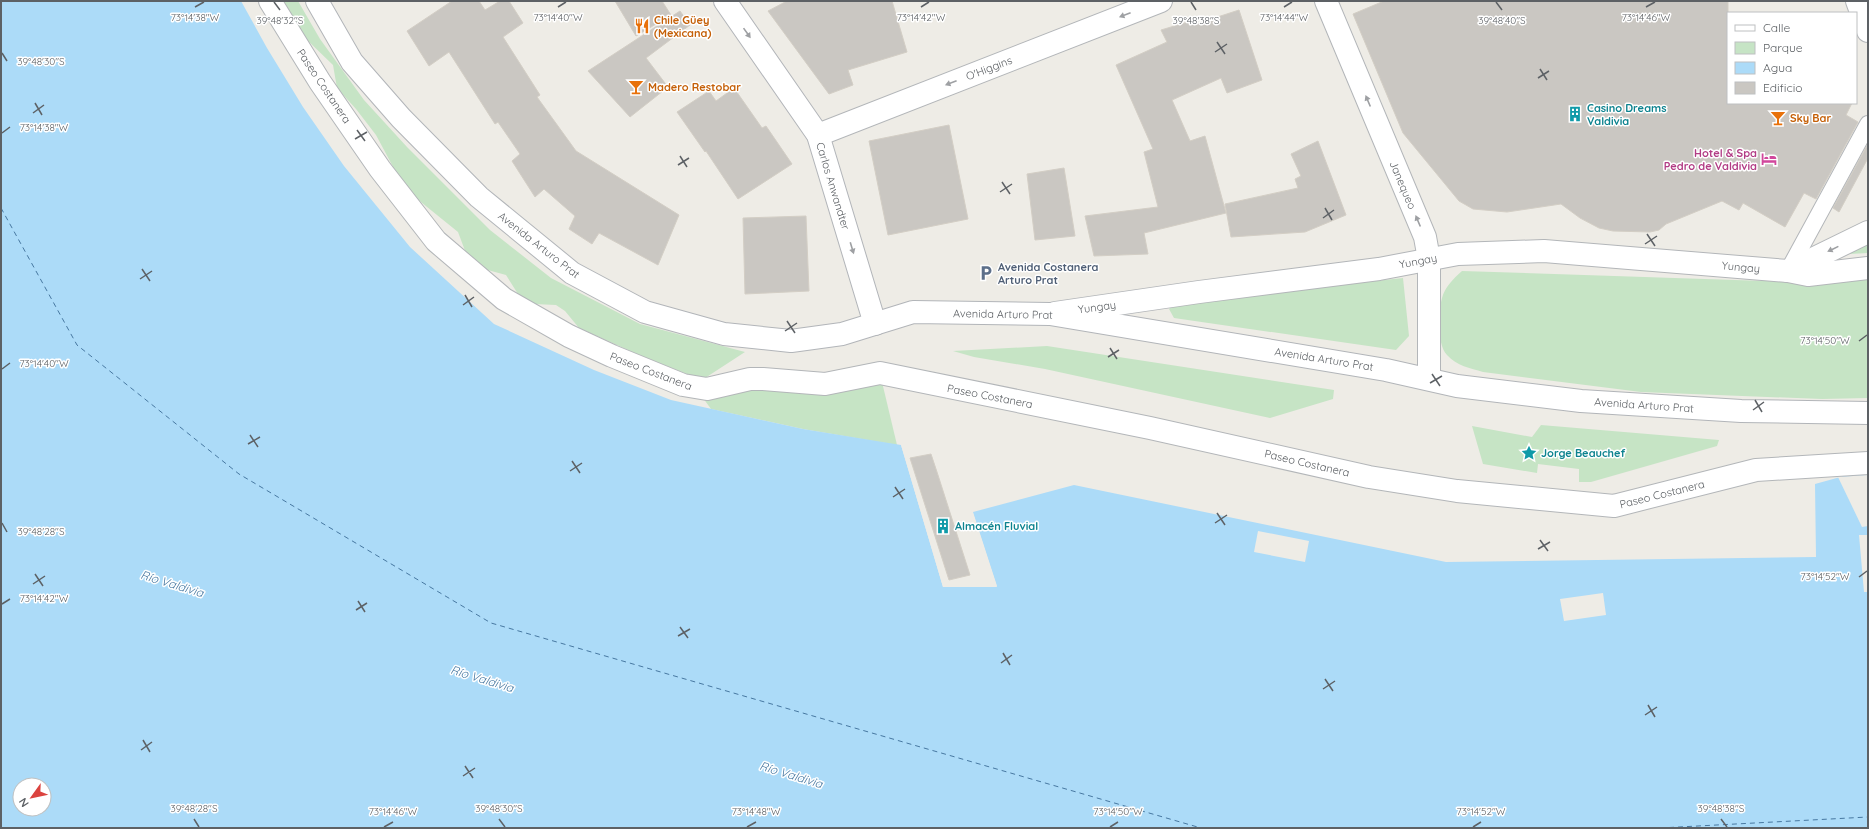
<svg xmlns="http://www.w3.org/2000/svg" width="1869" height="829" font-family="Quicksand,sans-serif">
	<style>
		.green { fill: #c6e4c5 }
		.water { fill: #acdbf8; fill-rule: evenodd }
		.pier { fill: #eeece6 }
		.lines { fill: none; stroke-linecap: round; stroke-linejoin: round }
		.ferry { stroke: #4778a1; stroke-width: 1; stroke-dasharray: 5 4; stroke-linecap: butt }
		.building { fill: #cac7c2; stroke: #d3cec5 }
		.lane-casing { stroke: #b3b6b9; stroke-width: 18 }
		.street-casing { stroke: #b3b6b9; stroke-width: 24 }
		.secondary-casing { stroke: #b2b5b9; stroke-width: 24 }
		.lane { stroke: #fff; stroke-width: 16 }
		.street { stroke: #fff; stroke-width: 22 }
		.secondary { stroke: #fff; stroke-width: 22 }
		.oneway { fill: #9ea0a3 }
		.ticks { fill: none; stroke: #5d6165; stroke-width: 1.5 }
		.labels { text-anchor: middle; stroke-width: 3; stroke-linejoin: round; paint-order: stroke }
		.food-label { font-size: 11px; font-weight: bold; fill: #c56008; stroke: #fff; text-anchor: start }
		.street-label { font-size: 11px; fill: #5d6165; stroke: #fff }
		.culture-label { font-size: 11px; font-weight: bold; fill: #0d838f; stroke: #fff; text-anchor: start }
		.hotel-label { font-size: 11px; font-weight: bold; fill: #b23c85; stroke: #fff; text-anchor: end }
		.service-label { font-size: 11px; font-weight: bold; fill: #4e5e75; stroke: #fff; text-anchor: start }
		.water-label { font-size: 12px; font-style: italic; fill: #4778a1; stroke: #fff }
		.ticks-label { font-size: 10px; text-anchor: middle; fill: #5d6165; stroke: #fff; stroke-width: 3; stroke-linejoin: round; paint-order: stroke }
	</style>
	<rect width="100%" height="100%" fill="#eeece6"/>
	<g class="green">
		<polygon points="282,1 298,1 320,39 364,100 407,147 490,230 551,278 640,324 745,352 702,380 637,354 579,328 565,311 556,305 534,304 518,294 506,275 484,269 467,256 458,232 411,194 399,178 376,135 356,109 337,88 333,65 305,38"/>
		<polygon points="1868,242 1868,253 1849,254"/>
		<path d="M1462,271L1796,282L1868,277V398L1822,399L1641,392L1483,372C1470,368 1457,366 1447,355C1437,345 1438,312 1442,298C1445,287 1453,279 1462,271Z"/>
		<polygon points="1403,278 1409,336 1396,350 1174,318 1169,309 1177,302"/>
		<polygon points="1047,346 1334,390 1333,399 1270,418 1045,369 974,357 953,351"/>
		<polygon points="882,382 897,445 803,429 711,409 703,398 758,386"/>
		<polygon points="1541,425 1719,440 1717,446 1591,482 1579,482 1579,469 1538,464 1537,473 1483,464 1472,426 1532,437"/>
	</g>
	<path class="water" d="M1,1H241L267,48L303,107L344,166L410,247L494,324L594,370L671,400L803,429L901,445L943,587L997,586L973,512L1074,485L1446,562L1816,557L1815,484L1844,476L1868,475V828H1ZM20,785H44V809H20Z"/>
	<g class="pier">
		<polygon points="903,444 944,585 994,585 971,513 972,510 997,587 943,587 901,445"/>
		<polygon points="1868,475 1868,526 1862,527 1838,477"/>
		<polygon points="1258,531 1309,541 1305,562 1254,552"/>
		<polygon points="1859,535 1868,535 1868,592 1864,592"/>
		<polygon points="1603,593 1606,615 1564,621 1560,599"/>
	</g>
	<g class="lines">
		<g class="ferry">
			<polyline points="1,208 77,345 239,474 491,623 1201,828"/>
			<polyline points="1660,828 1868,817"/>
		</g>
	</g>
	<g class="building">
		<polygon points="452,1 479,1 485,10 500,1 509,1 523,23 503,37 540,95 537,97 576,151 679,215 658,265 599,233 592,244 569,229 575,216 544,189 535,197 512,161 520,154 498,122 495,124 449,52 429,66 407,31"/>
		<polygon points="615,1 662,1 671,15 636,36"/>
		<polygon points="787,1 892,1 907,52 848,70 853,85 829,94 768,11"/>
		<polygon points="1384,1 1728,1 1728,103 1852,103 1846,115 1858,122 1816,199 1804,193 1785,227 1743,203 1739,210 1722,201 1666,224 1659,230 1650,232 1613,231 1599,228 1580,218 1561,204 1507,212 1473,209 1459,201 1403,133 1353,14"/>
		<polygon points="1239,10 1262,80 1227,93 1221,78 1172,100 1190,141 1205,136 1226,213 1144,233 1148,254 1094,256 1085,216 1158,207 1144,152 1153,149 1116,65 1167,42 1161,30 1191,21 1193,25"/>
		<polygon points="680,11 690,25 646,58 668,87 630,117 588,71"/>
		<polygon points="734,88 762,128 766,126 792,164 738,199 706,151 705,152 677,112 709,91 716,101"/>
		<polygon points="949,125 968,219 888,235 869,141"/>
		<polygon points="1318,141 1346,215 1305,232 1231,237 1225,204 1298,188 1295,179 1301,176 1291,154"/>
		<polygon points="1868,144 1868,158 1839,212 1833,208"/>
		<polygon points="1064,168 1075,236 1035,240 1027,174"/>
		<polygon points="806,216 809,291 745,294 743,218"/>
		<polygon points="931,454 937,472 970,575 949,580 910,458"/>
	</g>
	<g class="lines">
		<defs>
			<polyline id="lane" points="1788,271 1868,124"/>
			<g id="street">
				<polyline points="270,1 320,82 380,169 436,241 504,299 569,336 612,356 683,385 707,389 750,379 763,379 825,384 880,373 1150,428 1369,477 1457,491 1614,506 1756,470 1868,463"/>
				<polyline points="1326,1 1425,237 1429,259 1429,379"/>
				<polyline points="1857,1 1868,31"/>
				<polyline points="818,135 1161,1"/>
				<polyline points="1788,271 1868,232"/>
				<polyline points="1055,313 1199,292 1379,269 1458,254 1544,251 1788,271 1808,275 1868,268"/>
			</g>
			<g id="secondary">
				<polyline points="317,1 352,62 401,118 479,197 572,273 645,312 724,334 791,341 842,334 913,312 1050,314 1386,370 1457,386 1581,401 1741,411 1868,413"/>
				<polyline points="725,1 818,135 875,324"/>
			</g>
		</defs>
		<use href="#lane" class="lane-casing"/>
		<use href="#street" class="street-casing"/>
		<use href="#secondary" class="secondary-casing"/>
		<use href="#lane" class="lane"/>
		<use href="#street" class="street"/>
		<use href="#secondary" class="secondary"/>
	</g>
	<defs><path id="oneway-solid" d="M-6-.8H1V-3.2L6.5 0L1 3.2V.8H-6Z"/></defs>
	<g class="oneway">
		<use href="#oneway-solid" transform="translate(1125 15) rotate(159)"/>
		<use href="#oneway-solid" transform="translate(747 33) rotate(55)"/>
		<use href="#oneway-solid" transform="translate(951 83) rotate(159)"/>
		<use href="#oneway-solid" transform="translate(1368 101) rotate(-113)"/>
		<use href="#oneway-solid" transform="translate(1418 221) rotate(-113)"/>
		<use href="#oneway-solid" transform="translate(852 248) rotate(73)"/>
		<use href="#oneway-solid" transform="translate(1833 249) rotate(154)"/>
	</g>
	<path class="ticks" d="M274,2L280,10M1191,2L1196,10M1496,2L1502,10M195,7L204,2M558,7L566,2M921,7L929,2M1284,7L1292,2M1646,7L1655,2M1217,42L1225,54M1215,52L1227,44M2,53L7,61M1540,69L1547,80M1538,78L1549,71M35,103L42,115M33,113L44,105M357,130L365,141M2,133L10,127M355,139L367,132M680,156L687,167M678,165L689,158M1002,182L1010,194M1000,192L1012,184M1325,208L1332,220M1323,218L1334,210M1647,234L1655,246M1645,244L1657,236M142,269L150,281M140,279L152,271M465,295L472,307M463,305L474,297M787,321L795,333M785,331L797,323M1859,341L1867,335M1110,348L1117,359M1108,357L1119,350M2,369L10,363M1432,374L1440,386M1430,383L1442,376M1755,400L1762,412M1753,410L1764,402M250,435L258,447M248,444L260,437M572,461L580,473M570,471L582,463M895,487L903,499M893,497L905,489M1217,513L1225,525M2,523L7,532M1215,523L1227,515M1540,540L1548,551M1538,549L1550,542M35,574L43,586M1859,577L1867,571M33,584L45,576M358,601L365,612M2,604L10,599M356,610L367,603M680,627L688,638M678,636L690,629M1003,653L1010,665M1001,663L1012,655M1325,679L1333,691M1323,689L1335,681M1648,705L1655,717M1645,715L1657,707M143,740L150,752M141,750L152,742M465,766L473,778M463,776L475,768M194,819L199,827M499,819L505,827M1721,819L1727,827M384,827L393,822M747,827L756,822M1110,827L1118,822M1473,827L1481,822"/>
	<defs>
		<symbol id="restaurant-bare" viewBox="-9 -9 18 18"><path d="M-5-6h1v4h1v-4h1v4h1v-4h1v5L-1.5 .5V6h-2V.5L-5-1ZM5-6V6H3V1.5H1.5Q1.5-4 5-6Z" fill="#e8710a" stroke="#fff" stroke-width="2.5" paint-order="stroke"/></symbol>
		<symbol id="bar-bare" viewBox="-9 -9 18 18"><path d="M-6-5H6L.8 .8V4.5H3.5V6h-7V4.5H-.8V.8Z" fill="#e8710a" stroke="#fff" stroke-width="2.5" paint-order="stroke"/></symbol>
		<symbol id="building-bare" viewBox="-9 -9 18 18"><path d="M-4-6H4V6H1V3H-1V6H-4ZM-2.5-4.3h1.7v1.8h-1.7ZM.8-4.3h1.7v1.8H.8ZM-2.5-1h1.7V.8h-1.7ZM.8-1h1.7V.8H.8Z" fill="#0f9aa8" stroke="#fff" stroke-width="2.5" paint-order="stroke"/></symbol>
		<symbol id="hotel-bare" viewBox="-9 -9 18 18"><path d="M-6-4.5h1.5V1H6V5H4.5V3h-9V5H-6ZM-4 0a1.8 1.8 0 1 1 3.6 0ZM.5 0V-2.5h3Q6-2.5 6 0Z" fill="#d1479c" stroke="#fff" stroke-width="2.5" paint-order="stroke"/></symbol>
		<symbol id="parking-bare" viewBox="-9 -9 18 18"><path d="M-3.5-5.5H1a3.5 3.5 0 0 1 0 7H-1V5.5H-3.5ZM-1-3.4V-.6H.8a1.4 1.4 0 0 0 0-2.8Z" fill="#5c6f8a" stroke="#fff" stroke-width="2.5" paint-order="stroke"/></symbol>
		<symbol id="sight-bare" viewBox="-9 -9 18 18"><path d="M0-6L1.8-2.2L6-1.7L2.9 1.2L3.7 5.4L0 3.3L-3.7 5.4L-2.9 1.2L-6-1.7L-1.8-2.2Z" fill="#0f9aa8" stroke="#fff" stroke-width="2.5" paint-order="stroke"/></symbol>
	</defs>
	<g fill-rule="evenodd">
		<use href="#restaurant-bare" x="631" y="15" width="22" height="22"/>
		<use href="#bar-bare" x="625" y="76" width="22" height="22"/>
		<use href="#building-bare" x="1564" y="103" width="22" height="22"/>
		<use href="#bar-bare" x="1767" y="107" width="22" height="22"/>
		<use href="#hotel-bare" x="1758" y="148" width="22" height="22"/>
		<use href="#parking-bare" x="975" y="262" width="22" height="22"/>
		<use href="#sight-bare" x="1518" y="442" width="22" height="22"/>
		<use href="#building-bare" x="932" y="515" width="22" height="22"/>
	</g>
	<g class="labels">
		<g class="food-label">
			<text x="654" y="24">Chile Güey<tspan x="654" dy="13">(Mexicana)</tspan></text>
			<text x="648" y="91">Madero Restobar</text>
			<text x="1790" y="122">Sky Bar</text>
		</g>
		<g class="street-label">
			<text transform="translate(989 68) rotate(-21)" y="4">O'Higgins</text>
			<text transform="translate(324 86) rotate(56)" y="4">Paseo Costanera</text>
			<text transform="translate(1403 185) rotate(67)" y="4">Janequeo</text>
			<text transform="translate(833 186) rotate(73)" y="4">Carlos Anwandter</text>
			<text transform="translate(539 245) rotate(38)" y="4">Avenida Arturo Prat</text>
			<text transform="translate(1418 261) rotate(-11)" y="4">Yungay</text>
			<text transform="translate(1741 267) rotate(5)" y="4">Yungay</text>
			<text transform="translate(1097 307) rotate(-8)" y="4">Yungay</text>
			<text transform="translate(1003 314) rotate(1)" y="4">Avenida Arturo Prat</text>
			<text transform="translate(1324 359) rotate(9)" y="4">Avenida Arturo Prat</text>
			<text transform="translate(651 371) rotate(21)" y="4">Paseo Costanera</text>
			<text transform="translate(990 396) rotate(11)" y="4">Paseo Costanera</text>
			<text transform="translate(1644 405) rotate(4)" y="4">Avenida Arturo Prat</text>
			<text transform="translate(1307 463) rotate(13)" y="4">Paseo Costanera</text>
			<text transform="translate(1662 494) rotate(-14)" y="4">Paseo Costanera</text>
		</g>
		<g class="culture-label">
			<text x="1587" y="112">Casino Dreams<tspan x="1587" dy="13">Valdivia</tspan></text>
			<text x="1541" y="457">Jorge Beauchef</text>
			<text x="955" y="530">Almacén Fluvial</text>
		</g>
		<g class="hotel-label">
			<text x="1757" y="157">Hotel &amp; Spa<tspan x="1757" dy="13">Pedro de Valdivia</tspan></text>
		</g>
		<g class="service-label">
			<text x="998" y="271">Avenida Costanera<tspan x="998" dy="13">Arturo Prat</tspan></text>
		</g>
		<g class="water-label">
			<text transform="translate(172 584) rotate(17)" y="4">Río Valdivia</text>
			<text transform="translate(482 679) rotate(17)" y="4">Río Valdivia</text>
			<text transform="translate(791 775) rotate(17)" y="4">Río Valdivia</text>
		</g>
	</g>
	<g class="ticks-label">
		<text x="195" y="21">73°14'38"W</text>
		<text x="558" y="21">73°14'40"W</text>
		<text x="921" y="21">73°14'42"W</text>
		<text x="1284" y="21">73°14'44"W</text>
		<text x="1646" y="21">73°14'46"W</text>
		<text x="280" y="24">39°48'32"S</text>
		<text x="1196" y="24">39°48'38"S</text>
		<text x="1502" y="24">39°48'40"S</text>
		<text x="41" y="65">39°48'30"S</text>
		<text x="44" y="131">73°14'38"W</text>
		<text x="1825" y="344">73°14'50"W</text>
		<text x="44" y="367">73°14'40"W</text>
		<text x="41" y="535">39°48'28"S</text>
		<text x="1825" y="580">73°14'52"W</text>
		<text x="44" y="602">73°14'42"W</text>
		<text x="194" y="812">39°48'28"S</text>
		<text x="499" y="812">39°48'30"S</text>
		<text x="1721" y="812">39°48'38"S</text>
		<text x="393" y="815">73°14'46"W</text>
		<text x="756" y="815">73°14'48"W</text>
		<text x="1118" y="815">73°14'50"W</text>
		<text x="1481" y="815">73°14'52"W</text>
	</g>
	<rect width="1869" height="829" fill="none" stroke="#5d6165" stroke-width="4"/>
	<rect x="1727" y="12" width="130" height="92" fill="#ffffff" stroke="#bec0c1"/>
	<rect x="1735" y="25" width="20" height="6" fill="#ffffff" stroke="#bec0c1"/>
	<text x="1763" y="32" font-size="12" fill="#5d6165">Calle</text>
	<rect x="1735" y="42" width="20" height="12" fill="#c6e4c5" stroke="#bec0c1"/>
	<text x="1763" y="52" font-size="12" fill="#5d6165">Parque</text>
	<rect x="1735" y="62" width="20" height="12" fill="#acdbf8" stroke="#bec0c1"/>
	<text x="1763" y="72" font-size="12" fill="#5d6165">Agua</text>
	<rect x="1735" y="82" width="20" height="12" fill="#cac7c2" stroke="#bec0c1"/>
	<text x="1763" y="92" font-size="12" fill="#5d6165">Edificio</text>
	<g transform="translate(32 797) rotate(237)"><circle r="19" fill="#ffffff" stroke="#bec0c1"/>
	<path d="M0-3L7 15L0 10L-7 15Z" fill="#db433f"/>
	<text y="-6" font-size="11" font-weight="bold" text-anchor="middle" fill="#5d6165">N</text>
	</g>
</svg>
